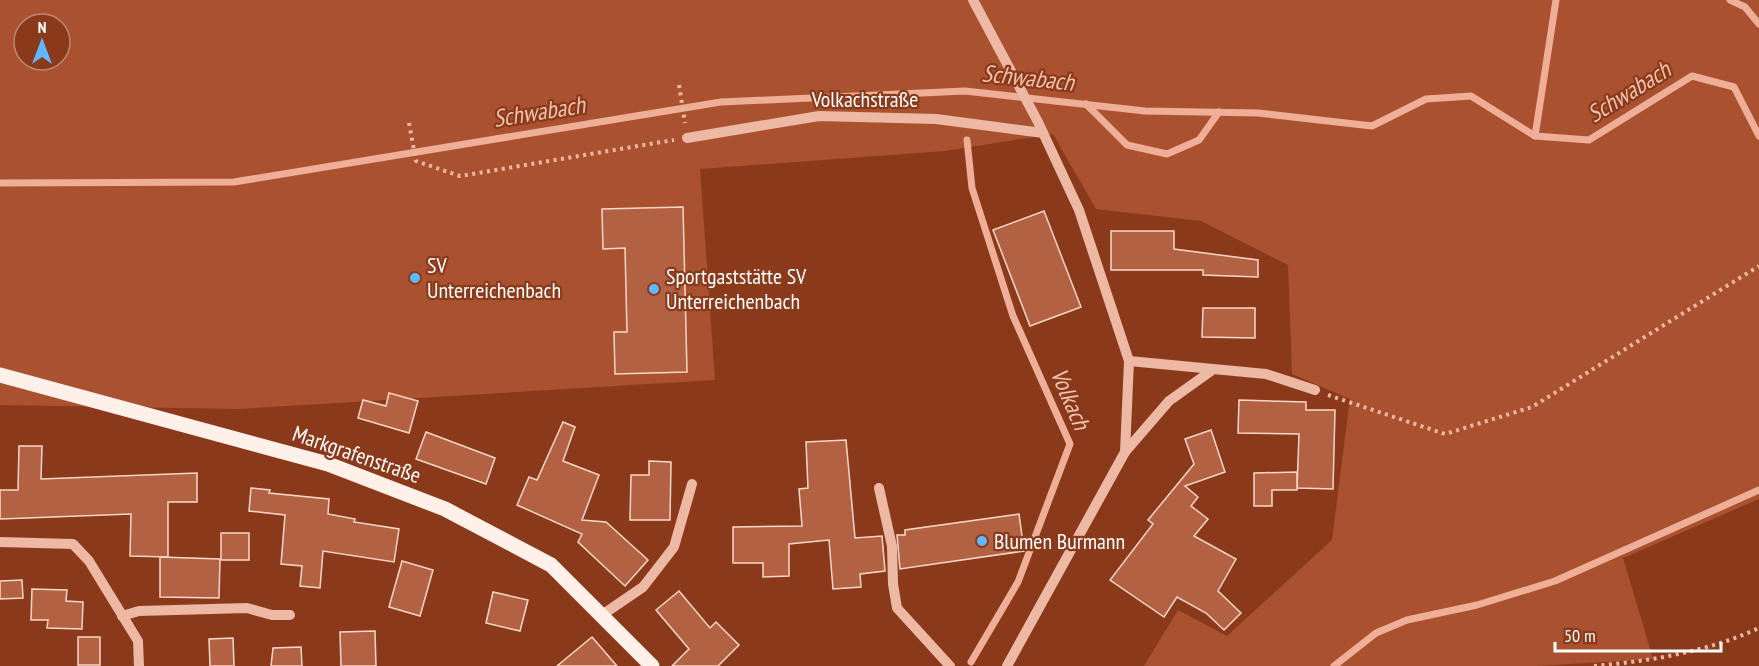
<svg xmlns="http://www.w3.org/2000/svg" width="1759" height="666" font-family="'PT Sans Narrow',sans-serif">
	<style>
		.green { fill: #aa5230; fill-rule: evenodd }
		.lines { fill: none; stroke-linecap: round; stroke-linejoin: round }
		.stream { stroke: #efae97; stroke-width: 7 }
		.building { fill: #b26143; stroke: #fad7c9; stroke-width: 1.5 }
		.path { stroke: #edb8a4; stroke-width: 4; stroke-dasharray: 3 4.5; stroke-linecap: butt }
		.minor { stroke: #edb8a4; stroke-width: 10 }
		.major { stroke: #fff1ea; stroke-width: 15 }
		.poi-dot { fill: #60b9ff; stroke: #8a3a1a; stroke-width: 2 }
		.labels { text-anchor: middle; stroke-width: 4.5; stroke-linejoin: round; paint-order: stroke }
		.street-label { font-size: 22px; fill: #fff; stroke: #8a3a1a }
		.poi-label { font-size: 22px; fill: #fff; stroke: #8a3a1a; text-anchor: start }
		.water-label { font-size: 24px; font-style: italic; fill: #f4c2af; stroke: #8a3a1a }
	</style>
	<rect width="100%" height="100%" fill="#8a3a1a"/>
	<path class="green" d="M0,0H1759V499L1623,558L1653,659L1536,666H1144L1178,610L1227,636L1332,540L1350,399L1292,374L1288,265L1201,221L1096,209L1053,134L945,151L700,169L715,380L238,409L0,405ZM24,24H60V60H24Z"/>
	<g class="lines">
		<g class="stream">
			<polyline points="1730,0 1745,7 1759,24"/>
			<polyline points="1086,104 1127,145 1167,154 1199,140 1219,112"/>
			<polyline points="1535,136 1556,0"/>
			<polyline points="967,140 972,188 1013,316 1070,444 1018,582 971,662"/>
			<polyline points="0,183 234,182 721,102 965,91 1145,111 1258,113 1372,126 1426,99 1471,96 1535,136 1589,140 1692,76 1734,87 1759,136"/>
			<polyline points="1334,666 1376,633 1407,620 1477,605 1555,581 1759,490"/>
		</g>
	</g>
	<g class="building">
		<polygon points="683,207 687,372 615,374 614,332 627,332 625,248 603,249 602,209"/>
		<polygon points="1044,211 1081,307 1030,326 993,230"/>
		<polygon points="1111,231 1174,231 1174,249 1258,260 1258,277 1203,275 1203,270 1111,270"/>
		<polygon points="1203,308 1255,308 1255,338 1202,337"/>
		<polygon points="389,393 418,401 409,433 358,418 363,400 386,406"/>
		<polygon points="1239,400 1306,402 1306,410 1335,410 1333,489 1297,488 1299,434 1238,433"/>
		<polygon points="563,422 575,427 563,461 599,475 582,520 606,522 648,560 625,586 578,542 582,534 517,505 529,477 537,480"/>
		<polygon points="1211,430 1225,472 1185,486 1198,497 1191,506 1208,519 1194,536 1236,559 1218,591 1241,613 1224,630 1206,613 1177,597 1164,617 1110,580 1153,524 1148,520 1194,464 1185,439"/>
		<polygon points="426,432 495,458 486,484 416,459"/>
		<polygon points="846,440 855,538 882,536 885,571 860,574 861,587 833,589 829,540 789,544 789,576 763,577 763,563 733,563 733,527 802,526 799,489 808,488 806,442"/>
		<polygon points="19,446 42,446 41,479 197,473 197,502 168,502 168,557 130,556 131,514 0,519 0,490 18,490"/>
		<polygon points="649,461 671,462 670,520 630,520 631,475 649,475"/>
		<polygon points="1297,472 1297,490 1272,490 1272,506 1254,506 1254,473"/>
		<polygon points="251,488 270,490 269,493 329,499 328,514 355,519 354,522 399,529 394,562 323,551 320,588 300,586 302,566 281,564 285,515 249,511"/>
		<polygon points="1019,514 1024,551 900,569 897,535 905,535 905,530"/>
		<rect x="221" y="533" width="28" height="27"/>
		<polygon points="160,557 220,559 219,598 160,597"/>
		<polygon points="402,561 433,570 420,616 389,607"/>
		<polygon points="22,580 23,598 0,599 0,581"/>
		<polygon points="32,589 67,590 66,601 83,602 82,629 47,628 48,620 31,620"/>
		<polygon points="679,591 710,628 716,622 739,645 718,666 672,666 689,649 656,610"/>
		<polygon points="493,592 528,600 520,631 486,623"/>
		<polygon points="375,631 376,666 341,666 340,632"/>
		<rect x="78" y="637" width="22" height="28"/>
		<polygon points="592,637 617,666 557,666"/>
		<polygon points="233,638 234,666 210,666 209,639"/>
		<polygon points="301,647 302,666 271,666 273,648"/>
	</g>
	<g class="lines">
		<g class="path">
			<polyline points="679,85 685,123"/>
			<polyline points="409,123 416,161 460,176 674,140"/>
			<polyline points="1328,395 1445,434 1532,407 1759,266"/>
			<path d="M1594,666C1650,661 1707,652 1759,628"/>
		</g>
		<g class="minor">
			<polyline points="973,0 1038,122 1079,210 1129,361 1125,452"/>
			<polyline points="687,138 819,116 936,119 1043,133"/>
			<polyline points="1129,361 1266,374 1315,390"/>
			<polyline points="879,488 892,546 893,584 897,608 950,666"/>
			<polyline points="0,542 73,544 89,561 138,641 139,666"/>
			<polyline points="602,615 643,587 674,547 692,484"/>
			<polyline points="122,616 139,611 247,608 272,615 290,615"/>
			<polyline points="1007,666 1125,452 1169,401 1211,371"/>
		</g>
		<polyline class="major" points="0,375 328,464 445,509 551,565 652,666"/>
	</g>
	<g class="poi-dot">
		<circle cx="415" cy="278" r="6"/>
		<circle cx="654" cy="289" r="6"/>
		<circle cx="982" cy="541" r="6"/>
	</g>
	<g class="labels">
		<g class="street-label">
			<text x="865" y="107">Volkachstraße</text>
			<text transform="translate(357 454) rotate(19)" y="8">Markgrafenstraße</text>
		</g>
		<g class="poi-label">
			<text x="427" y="273">SV<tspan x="427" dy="25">Unterreichenbach</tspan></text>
			<text x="666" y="284">Sportgaststätte SV<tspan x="666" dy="25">Unterreichenbach</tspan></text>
			<text x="994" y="549">Blumen Burmann</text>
		</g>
		<g class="water-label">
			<text transform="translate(1028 78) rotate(6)" y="8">Schwabach</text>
			<text transform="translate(1629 92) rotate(-32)" y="8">Schwabach</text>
			<text transform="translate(539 112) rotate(-9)" y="8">Schwabach</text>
			<text transform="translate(1070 399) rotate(67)" y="8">Volkach</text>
		</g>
	</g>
	<g transform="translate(42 42)"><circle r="28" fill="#8a3a1a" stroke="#b98976" stroke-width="1.5"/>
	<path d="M0-4.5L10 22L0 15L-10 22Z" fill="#60b9ff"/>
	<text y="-9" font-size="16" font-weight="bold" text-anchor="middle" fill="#ffffff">N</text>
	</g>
	<path d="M1555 642v9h166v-9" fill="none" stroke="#ffffff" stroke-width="3"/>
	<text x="1564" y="642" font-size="18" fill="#ffffff" stroke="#8a3a1a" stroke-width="4.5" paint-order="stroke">50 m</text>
</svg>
